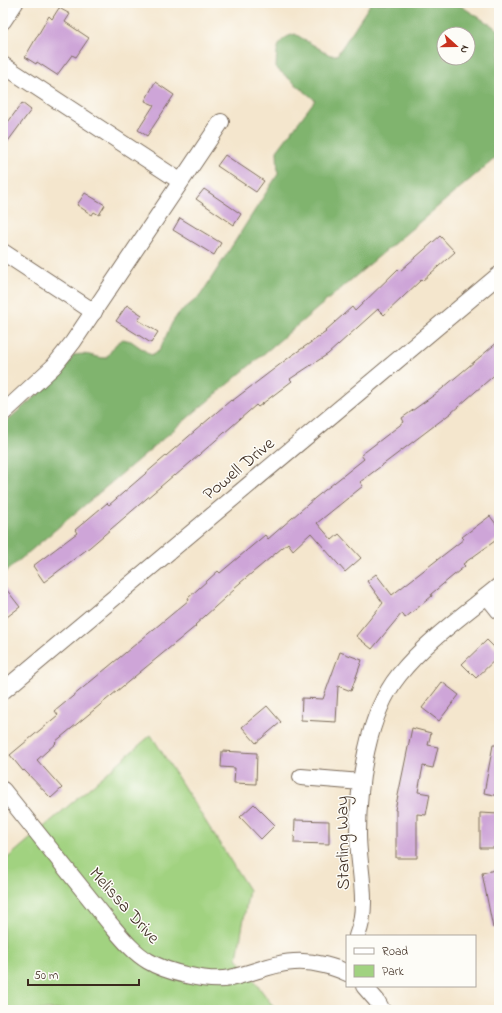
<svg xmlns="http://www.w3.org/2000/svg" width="502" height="1013" font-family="'Indie Flower',sans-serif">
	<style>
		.green { fill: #a1d280; stroke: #6e7e4f }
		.forest { fill: #80b46e; stroke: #5e6f46; fill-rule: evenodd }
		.building { fill: #cea5d8 }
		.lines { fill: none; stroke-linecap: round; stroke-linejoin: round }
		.minor-casing { stroke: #7c6c5b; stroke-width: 18 }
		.minor { stroke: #fff; stroke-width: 16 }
		.labels { text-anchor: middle; stroke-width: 3; stroke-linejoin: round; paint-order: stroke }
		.street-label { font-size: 18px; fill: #3b2a1e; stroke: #fdfcf7 }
	</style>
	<rect width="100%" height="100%" fill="#fdfcf7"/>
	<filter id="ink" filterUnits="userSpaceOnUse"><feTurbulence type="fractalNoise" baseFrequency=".025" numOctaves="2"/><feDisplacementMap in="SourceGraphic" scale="8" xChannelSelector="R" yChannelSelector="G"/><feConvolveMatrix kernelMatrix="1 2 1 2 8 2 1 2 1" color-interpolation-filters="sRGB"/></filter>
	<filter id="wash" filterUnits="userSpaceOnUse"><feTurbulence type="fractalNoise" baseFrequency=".012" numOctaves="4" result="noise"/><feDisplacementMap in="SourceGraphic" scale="16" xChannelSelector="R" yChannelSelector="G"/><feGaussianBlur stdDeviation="0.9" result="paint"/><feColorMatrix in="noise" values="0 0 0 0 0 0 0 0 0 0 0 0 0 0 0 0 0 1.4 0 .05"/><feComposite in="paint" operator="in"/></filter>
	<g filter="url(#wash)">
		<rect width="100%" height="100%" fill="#f4e6cd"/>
		<polygon class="green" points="151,735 249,890 237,958 276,1010 3,1010 3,862"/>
		<path class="forest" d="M371,3H456L499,30V155L3,574V424L58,377L74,355C91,352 92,358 106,358L116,344L123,339L131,341L151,355L159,351L172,323L178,314L200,296L278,174L277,151L315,100L276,68C277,51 275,39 295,34L330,55H337ZM444,34H468V58H444Z"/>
		<g id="blocks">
			<g class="building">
				<polygon points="59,8 70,14 65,22 89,38 76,57 72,55 57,75 37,62 36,64 25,57 49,16 52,19"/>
				<polygon points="155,82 174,95 147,136 138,130 154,105 145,101"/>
				<polygon points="22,103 31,110 3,148 3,129"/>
				<polygon points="225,155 264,181 256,192 217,166"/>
				<polygon points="204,189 241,214 234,225 196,199"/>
				<polygon points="85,193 105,205 99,215 94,212 92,215 77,205"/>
				<polygon points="180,218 221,243 214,255 173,230"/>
				<polygon points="440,236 455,252 422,281 421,280 384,315 378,309 328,354 290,379 292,381 258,407 256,405 175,476 174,475 90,547 44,582 33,566 77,533 75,530 107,503 109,505 231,400 232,401 291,356 326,332 325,331 352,307 355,311 398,269 400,271"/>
				<polygon points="127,305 142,315 138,320 158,332 151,343 116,321"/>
				<polygon points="499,341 499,371 451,413 360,482 363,486 317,523 332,540 339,534 361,558 345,572 311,533 293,550 288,543 234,588 235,589 195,625 196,626 55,742 56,743 37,760 62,788 51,798 24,770 23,771 10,755 58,715 55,711 189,600 188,598 218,571 220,573 265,535 268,539 315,498 364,459 361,455 404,422 402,418 437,393"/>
				<polygon points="490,516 499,528 499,538 463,564 465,566 431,594 432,596 405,618 402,613 372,649 356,636 383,603 367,581 376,574 392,595 464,539 462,537"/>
				<polygon points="3,585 20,607 3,620"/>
				<polygon points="487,640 499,652 499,656 476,678 462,664"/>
				<polygon points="340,652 362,660 351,691 338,686 336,722 301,720 302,698 323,699"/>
				<polygon points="442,682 459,695 439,721 422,708"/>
				<polygon points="267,706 281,722 256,743 242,727"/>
				<polygon points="412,728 431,733 428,745 438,747 433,768 423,766 418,792 430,794 426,815 417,814 417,858 396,858 396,810 395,810"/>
				<polygon points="493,745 499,745 499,796 484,793"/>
				<polygon points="222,751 257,753 256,784 234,783 235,768 221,767"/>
				<polygon points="254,804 275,825 261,839 240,817"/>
				<polygon points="480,813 499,814 499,848 480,848"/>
				<polygon points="295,820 329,821 329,844 294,843"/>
				<polygon points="499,869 499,928 493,928 482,873"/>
			</g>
		</g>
	</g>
	<g filter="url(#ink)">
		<use href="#blocks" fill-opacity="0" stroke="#7c6c5b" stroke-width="1"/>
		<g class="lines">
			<defs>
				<g id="minor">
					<polyline points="3,21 15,3"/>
					<polyline points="3,65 180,181"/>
					<polyline points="3,252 94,312"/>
					<polyline points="3,413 54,366 73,342 221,122"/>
					<polyline points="487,596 499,611"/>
					<polyline points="3,691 499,275"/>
					<polyline points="301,777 361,782"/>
					<path d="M3,790L111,925C122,938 133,952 148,961C166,972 209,983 230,978C265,970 287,955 324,965C332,967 340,969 347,973"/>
					<path d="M357,936C370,903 358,868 358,834C358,783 367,715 399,675C427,640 465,614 499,586"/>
					<polyline points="364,986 377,1001 382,1010"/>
				</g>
			</defs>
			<use href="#minor" class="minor-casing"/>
			<use href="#minor" class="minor"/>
		</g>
	</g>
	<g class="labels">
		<g class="street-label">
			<text transform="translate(238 468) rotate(-40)" y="6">Powell Drive</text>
			<text transform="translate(342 843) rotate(-91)" y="6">Starling Way</text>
			<text transform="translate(125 905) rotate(48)" y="6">Melissa Drive</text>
		</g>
	</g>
	<rect width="502" height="1013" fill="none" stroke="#fdfcf7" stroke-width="16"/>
	<rect x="346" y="935" width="130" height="52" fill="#fdfcf7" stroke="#afa8a0"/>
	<rect x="354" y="948" width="20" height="6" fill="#ffffff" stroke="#afa8a0"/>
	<text x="382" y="955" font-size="12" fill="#3b2a1e">Road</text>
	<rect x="354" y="965" width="20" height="12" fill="#a1d280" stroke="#afa8a0"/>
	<text x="382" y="975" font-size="12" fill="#3b2a1e">Park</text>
	<g transform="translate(456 46) rotate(111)"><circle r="19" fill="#fdfcf7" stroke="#afa8a0"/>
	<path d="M0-3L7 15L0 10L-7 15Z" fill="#c8321e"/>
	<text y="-6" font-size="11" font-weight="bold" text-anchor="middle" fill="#3b2a1e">N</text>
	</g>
	<path d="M28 979v6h111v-6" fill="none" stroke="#3b2a1e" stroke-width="2"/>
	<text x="34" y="979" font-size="12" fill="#3b2a1e" stroke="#fdfcf7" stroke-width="3" paint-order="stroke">50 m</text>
</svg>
